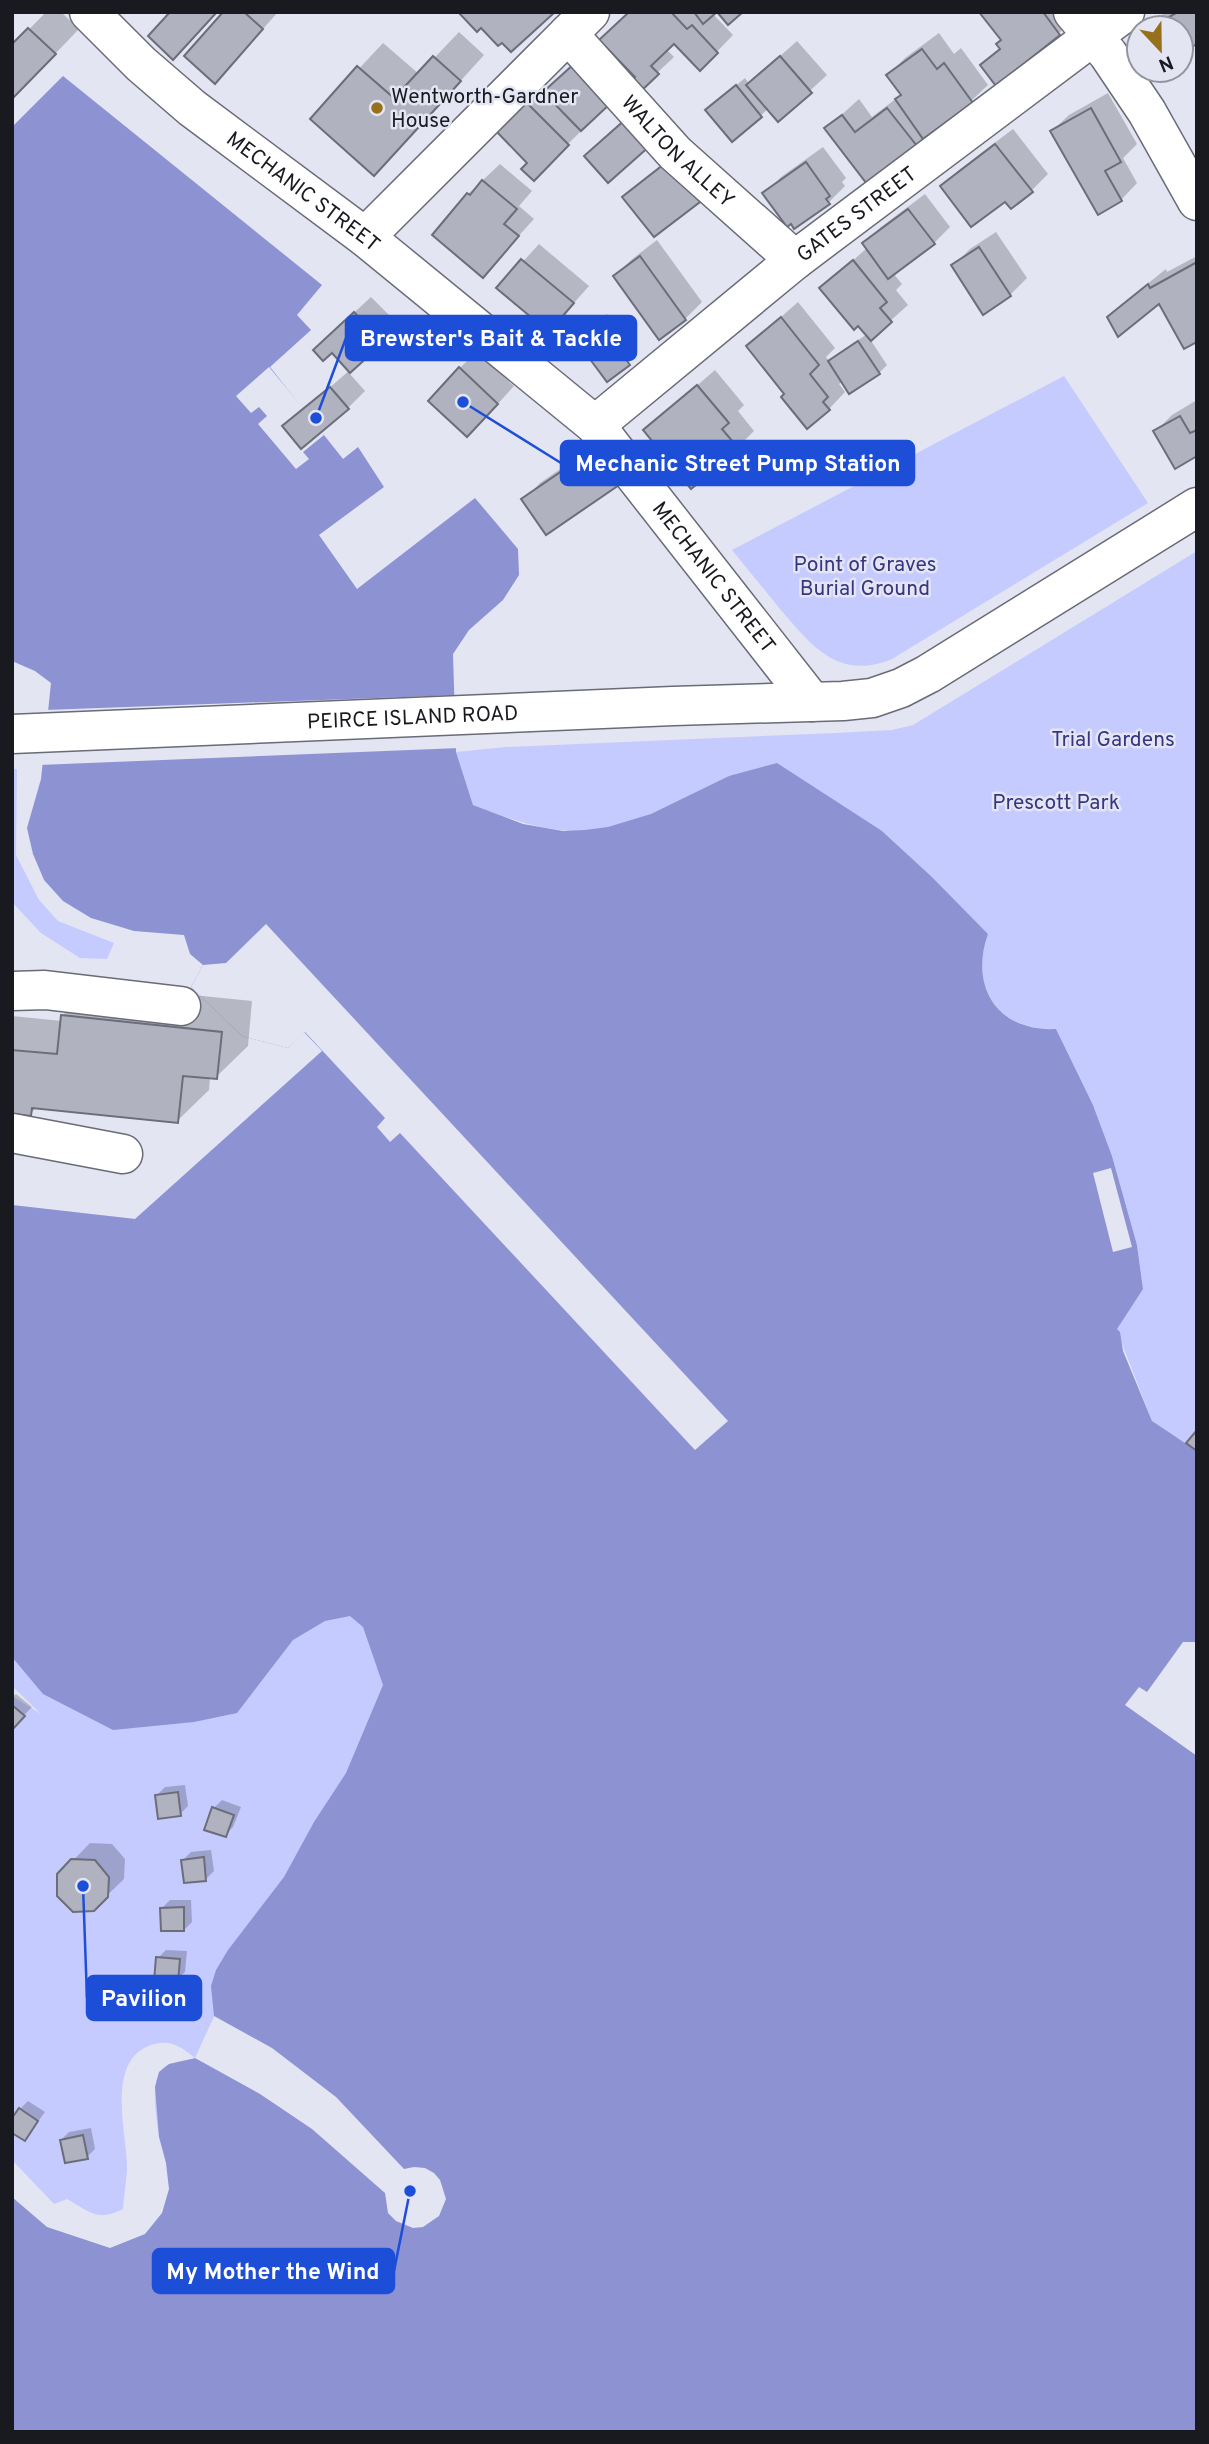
<svg xmlns="http://www.w3.org/2000/svg" width="1209" height="2444" font-family="Overpass,sans-serif">
	<style>
		.green { fill: #c5cbff }
		.water { fill: #8d92d3 }
		.pier { fill: #e3e5f3 }
		.shadow { fill: #0003 }
		.building { fill: #b0b2bf; stroke: #6b6d79; stroke-width: 2 }
		.lines { fill: none; stroke-linecap: round; stroke-linejoin: round }
		.minor-casing { stroke: #696b77; stroke-width: 41 }
		.minor { stroke: #fff; stroke-width: 38 }
		.poi-dot { fill: #96701a; stroke: #e3e5f3; stroke-width: 2.5 }
		.labels { text-anchor: middle; stroke-width: 5; stroke-linejoin: round; paint-order: stroke }
		.poi-label { font-size: 21px; fill: #191a1f; stroke: #e3e5f3; text-anchor: start }
		.street-label { font-size: 21px; fill: #191a1f; stroke: #e3e5f3 }
		.park-label { font-size: 21px; fill: #383582; stroke: #e3e5f3 }
		.leader { fill: none; stroke: #1d4ed8; stroke-width: 2.5 }
		.callout-dot { fill: #1d4ed8; stroke: #e3e5f3; stroke-width: 2.5 }
		.callout { fill: #1d4ed8; stroke: #1d4ed8; stroke-width: 2.5 }
		.callout-label { font-size: 23px; text-anchor: middle; font-weight: bold; fill: #fff }
	</style>
	<rect width="100%" height="100%" fill="#e3e5f3"/>
	<g class="green">
		<path d="M1064,376L1148,503L892,659C838,681 812,646 780,609C764,589 748,570 732,550Z"/>
		<path d="M1197,551V1430L1186,1443L1166,1432L1152,1421L1116,1328L1143,1289L1137,1245L1112,1156L1093,1105L1056,1029C998,1031 969,988 988,934L932,877L882,831L729,776C683,802 615,837 561,830C530,827 502,816 473,805L456,752L506,747L835,733L892,730L913,725Z"/>
		<polygon points="12,769 17,769 16,855 39,900 58,921 114,943 107,959 80,958 41,933 12,902"/>
		<path d="M12,1205L135,1219L149,1207L493,1529L159,2137C157,2118 147,2074 168,2065C176,2061 186,2061 195,2058C180,2046 170,2039 151,2045C106,2060 126,2131 127,2165C127,2179 124,2194 123,2209C96,2222 91,2212 67,2199L54,2204L12,2160V1696L41,1714L12,1686Z"/>
	</g>
	<path class="water" d="M63,76L322,285L297,315L311,330L270,367L343,459L358,447L384,487L319,535L357,589L475,498L518,549L519,575L503,600L469,630L453,654L456,752L473,805L523,824L563,831L585,830L608,827L651,814L729,776L777,763L882,831L932,877L988,934C969,987 998,1032 1056,1029L1093,1105L1112,1156L1137,1245L1143,1289L1117,1329L1120,1332L1123,1351L1152,1421L1197,1451V2432H12V2197L47,2227L110,2248L145,2234L162,2213L169,2189L166,2163L159,2137L155,2087L159,2072L169,2064L196,2058L214,2016L211,1986L216,1970L228,1950L284,1877L314,1822L346,1773L383,1685L363,1627L350,1616L325,1621L293,1640L237,1713L194,1722L113,1730L43,1694L12,1657V1205L135,1219L322,1051L304,1032L288,1048L242,1036L191,987L203,965L190,954L184,935L134,931L91,918L63,901L44,880L33,854L27,828L41,779L51,683L35,671L12,661V127Z"/>
	<g class="pier">
		<polygon points="269,367 304,409 283,427 301,449 322,432 324,435 303,452 309,459 296,469 258,424 267,416 259,407 251,413 236,396"/>
		<polygon points="459,695 460,748 39,765 45,710"/>
		<polygon points="266,924 728,1421 695,1450 400,1133 390,1142 377,1127 385,1118 305,1032 288,1048 242,1036 191,987 203,965 226,963"/>
		<polygon points="1111,1168 1132,1247 1113,1252 1093,1173"/>
		<polygon points="1183,1642 1197,1642 1197,1756 1125,1705 1139,1687 1147,1692"/>
		<polygon points="214,2016 272,2048 336,2097 404,2169 414,2167 425,2168 434,2173 440,2180 446,2199 439,2216 423,2227 413,2228 396,2221 388,2213 385,2193 312,2129 260,2094 195,2058"/>
	</g>
	<g class="shadow">
		<polygon points="46,12 61,12 79,29 28,82 12,47"/>
		<polygon points="225,12 278,12 231,65"/>
		<polygon points="550,12 481,26 477,30 461,13"/>
		<polygon points="630,12 715,12 713,14 733,35 700,69 674,41 666,49 674,57 639,90"/>
		<polygon points="981,12 1072,12 1076,17 1059,33 996,83 982,65 1001,47 1003,40"/>
		<polygon points="1167,12 1197,12 1181,51 1181,28 1145,28 1154,19"/>
		<polygon points="459,32 484,55 399,149 313,118 383,43 419,74"/>
		<polygon points="939,33 954,54 961,48 988,85 971,101 916,145 827,128 859,99 872,117 902,94 888,75 905,58"/>
		<polygon points="797,41 827,75 778,120 768,109 732,140 715,103 745,78 749,84"/>
		<polygon points="543,86 584,128 534,178 530,163 498,131"/>
		<polygon points="1108,93 1137,144 1123,158 1137,183 1121,200 1052,131 1069,115"/>
		<polygon points="1013,129 1048,174 1031,191 1006,199 942,186 959,170"/>
		<polygon points="823,147 846,178 842,182 845,186 829,202 791,222 765,194 781,177"/>
		<polygon points="500,164 532,191 519,206 534,219 483,275 468,194"/>
		<polygon points="925,194 950,227 934,243 893,273 902,284 896,290 908,305 870,339 887,365 879,373 843,381 839,384 845,392 829,409 786,394 748,346 798,302 835,348 826,357 830,362 838,354 867,334 822,288 867,248 864,243 881,227"/>
		<polygon points="996,232 1027,278 1010,295 953,266 970,249"/>
		<polygon points="657,240 702,302 685,319 659,338 615,276 631,260"/>
		<polygon points="539,244 589,286 565,313 499,288"/>
		<polygon points="1197,256 1197,340 1160,301 1109,318 1126,301 1166,269 1167,272"/>
		<polygon points="371,297 399,325 349,373 365,391 348,408 285,426 350,370 332,333"/>
		<polygon points="607,314 637,355 607,380 577,339"/>
		<polygon points="476,352 514,386 484,419 460,368"/>
		<polygon points="715,370 744,405 738,411 754,431 737,448 645,431"/>
		<polygon points="1197,400 1197,454 1155,432 1172,415"/>
		<polygon points="614,432 621,482 524,500 540,483"/>
		<polygon points="94,985 252,1001 248,1046 216,1077 210,1077 209,1090 177,1121 37,1107 30,1114 12,1112 12,1016 62,1021 62,1016"/>
		<polygon points="16,1694 32,1707 12,1728 12,1697"/>
		<polygon points="185,1785 188,1806 180,1814 157,1795 165,1787"/>
		<polygon points="222,1800 241,1807 233,1827 225,1835 214,1808"/>
		<polygon points="90,1843 112,1844 125,1859 124,1879 93,1909 59,1875"/>
		<polygon points="211,1850 214,1871 206,1879 183,1860 191,1852"/>
		<polygon points="170,1900 191,1900 192,1922 184,1930 162,1908"/>
		<polygon points="166,1950 187,1951 185,1972 177,1980 158,1958"/>
		<polygon points="28,2101 45,2112 25,2139 20,2109"/>
		<polygon points="91,2128 95,2149 87,2157 61,2140 69,2132"/>
	</g>
	<g class="building">
		<polygon points="170,12 217,12 173,60 148,36"/>
		<polygon points="223,12 244,12 263,29 215,84 184,56"/>
		<polygon points="555,12 511,52 502,43 498,46 481,28 477,32 459,13"/>
		<polygon points="629,12 671,12 687,29 692,25 718,53 700,71 674,44 651,66 659,74 639,93 629,83 635,77 599,40"/>
		<polygon points="694,12 743,12 728,25 717,12 703,24"/>
		<polygon points="979,12 1043,12 1060,35 996,86 980,65 1000,49 996,44 1001,40"/>
		<polygon points="1178,12 1197,12 1197,44 1181,53 1181,28 1149,28"/>
		<polygon points="28,28 56,54 12,99 12,44"/>
		<polygon points="922,49 937,69 944,63 973,103 923,139 895,99 901,95 886,75"/>
		<polygon points="433,56 461,81 374,176 310,119 357,66 394,98"/>
		<polygon points="780,56 812,93 778,122 746,85"/>
		<polygon points="575,63 612,102 581,131 543,92"/>
		<polygon points="736,85 762,117 732,142 705,110"/>
		<polygon points="525,101 569,145 534,181 521,169 527,163 496,131"/>
		<polygon points="887,108 917,146 867,184 824,128 842,115 855,132"/>
		<polygon points="1091,108 1121,162 1105,171 1122,201 1098,215 1050,131"/>
		<polygon points="627,118 651,145 608,183 584,156"/>
		<polygon points="995,144 1033,192 1011,209 1005,202 971,227 940,186"/>
		<polygon points="668,161 700,202 654,237 622,197"/>
		<polygon points="806,162 830,196 826,199 830,204 794,229 791,224 787,227 762,193"/>
		<polygon points="482,180 517,209 504,224 519,236 483,278 432,235 467,193 470,195"/>
		<polygon points="908,209 935,244 888,279 862,243"/>
		<polygon points="979,247 1011,296 983,315 951,265"/>
		<polygon points="640,256 686,320 659,340 613,276"/>
		<polygon points="521,259 574,303 549,332 496,288"/>
		<polygon points="853,260 887,302 880,308 892,322 871,341 858,326 854,330 819,288"/>
		<polygon points="1197,262 1197,342 1184,349 1159,304 1118,337 1107,317 1148,284 1150,288"/>
		<polygon points="354,312 383,343 350,373 332,353 323,361 313,350"/>
		<polygon points="781,317 819,365 810,374 828,397 823,402 830,410 807,429 781,397 784,394 746,346"/>
		<polygon points="598,321 630,365 607,382 575,339"/>
		<polygon points="858,341 880,374 849,394 828,361"/>
		<polygon points="459,367 498,404 467,437 428,401"/>
		<polygon points="697,385 729,423 722,429 739,449 691,489 643,430"/>
		<polygon points="330,387 349,409 301,449 282,426"/>
		<polygon points="1180,416 1190,433 1197,430 1197,456 1175,469 1153,431"/>
		<polygon points="597,447 622,483 546,535 521,499"/>
		<polygon points="61,1015 222,1032 217,1079 183,1076 178,1123 32,1108 31,1116 12,1114 12,1050 57,1054"/>
		<polygon points="1197,1430 1197,1451 1186,1443"/>
		<polygon points="12,1705 25,1716 12,1730"/>
		<polygon points="178,1792 181,1816 158,1819 155,1795"/>
		<polygon points="212,1807 234,1815 226,1837 204,1830"/>
		<polygon points="204,1857 206,1881 184,1883 181,1860"/>
		<polygon points="71,1859 95,1860 109,1877 108,1897 94,1911 73,1912 57,1896 57,1874"/>
		<polygon points="184,1907 184,1931 161,1931 160,1908"/>
		<polygon points="156,1957 180,1959 178,1982 154,1981"/>
		<polygon points="19,2108 38,2121 25,2141 12,2133 12,2118"/>
		<polygon points="83,2135 88,2159 65,2163 60,2140"/>
	</g>
	<g class="lines">
		<defs>
			<g id="minor">
				<path id="s1" d="M89,12L141,64L192,108L365,237L595,425L812,702"/>
				<polyline points="1073,12 1108,54 1147,112 1197,201"/>
				<path id="s2" d="M568,34L675,153L795,260"/>
				<polyline points="365,237 590,12"/>
				<path id="s3" d="M595,425L795,260L1125,12"/>
				<path id="s4" d="M12,734L673,706L843,701L872,698L901,688L928,674L1197,507"/>
				<polyline points="12,991 45,990 181,1006"/>
				<polyline points="12,1133 123,1154"/>
			</g>
		</defs>
		<use href="#minor" class="minor-casing"/>
		<use href="#minor" class="minor"/>
	</g>
	<circle class="poi-dot" cx="377" cy="108" r="7"/>
	<g class="labels">
		<g class="poi-label">
			<text x="391" y="103">Wentworth-Gardner<tspan x="391" dy="24">House</tspan></text>
		</g>
		<g class="street-label">
			<text dy="7" stroke="none"><textPath href="#s2" startOffset="161">WALTON ALLEY</textPath></text>
			<text dy="7" stroke="none"><textPath href="#s1" startOffset="280">MECHANIC STREET</textPath></text>
			<text dy="7" stroke="none"><textPath href="#s3" startOffset="336">GATES STREET</textPath></text>
			<text dy="7" stroke="none"><textPath href="#s1" startOffset="847">MECHANIC STREET</textPath></text>
			<text dy="7" stroke="none"><textPath href="#s4" startOffset="401">PEIRCE ISLAND ROAD</textPath></text>
		</g>
		<g class="park-label">
			<text x="865" y="571">Point of Graves<tspan x="865" dy="24">Burial Ground</tspan></text>
			<text x="1113" y="746">Trial Gardens</text>
			<text x="1056" y="809">Prescott Park</text>
		</g>
	</g>
	<path class="leader" d="M316 418L346 338M463 402L561 463M83 1886L87 1998M410 2191L394 2271"/>
	<g class="callout-dot">
		<circle cx="316" cy="418" r="7"/>
		<circle cx="463" cy="402" r="7"/>
		<circle cx="83" cy="1886" r="7"/>
		<circle cx="410" cy="2191" r="7"/>
	</g>
	<g class="callout">
		<rect x="346" y="316" width="290" height="44" rx="7"/>
		<rect x="561" y="441" width="353" height="44" rx="7"/>
		<rect x="87" y="1976" width="114" height="44" rx="7"/>
		<rect x="153" y="2249" width="241" height="44" rx="7"/>
	</g>
	<g class="callout-label">
		<text x="491" y="346">Brewster's Bait &amp; Tackle</text>
		<text x="738" y="471">Mechanic Street Pump Station</text>
		<text x="144" y="2006">Pavilion</text>
		<text x="273" y="2279">My Mother the Wind</text>
	</g>
	<rect width="1209" height="2444" fill="none" stroke="#191a1f" stroke-width="28"/>
	<g transform="translate(1160 49) rotate(158)"><circle r="33" fill="#e3e5f3" stroke="#92949e" stroke-width="2"/>
	<path d="M0-5L12 26L0 18L-12 26Z" fill="#96701a"/>
	<text y="-10" font-size="19" font-weight="bold" text-anchor="middle" fill="#191a1f">N</text>
	</g>
</svg>
